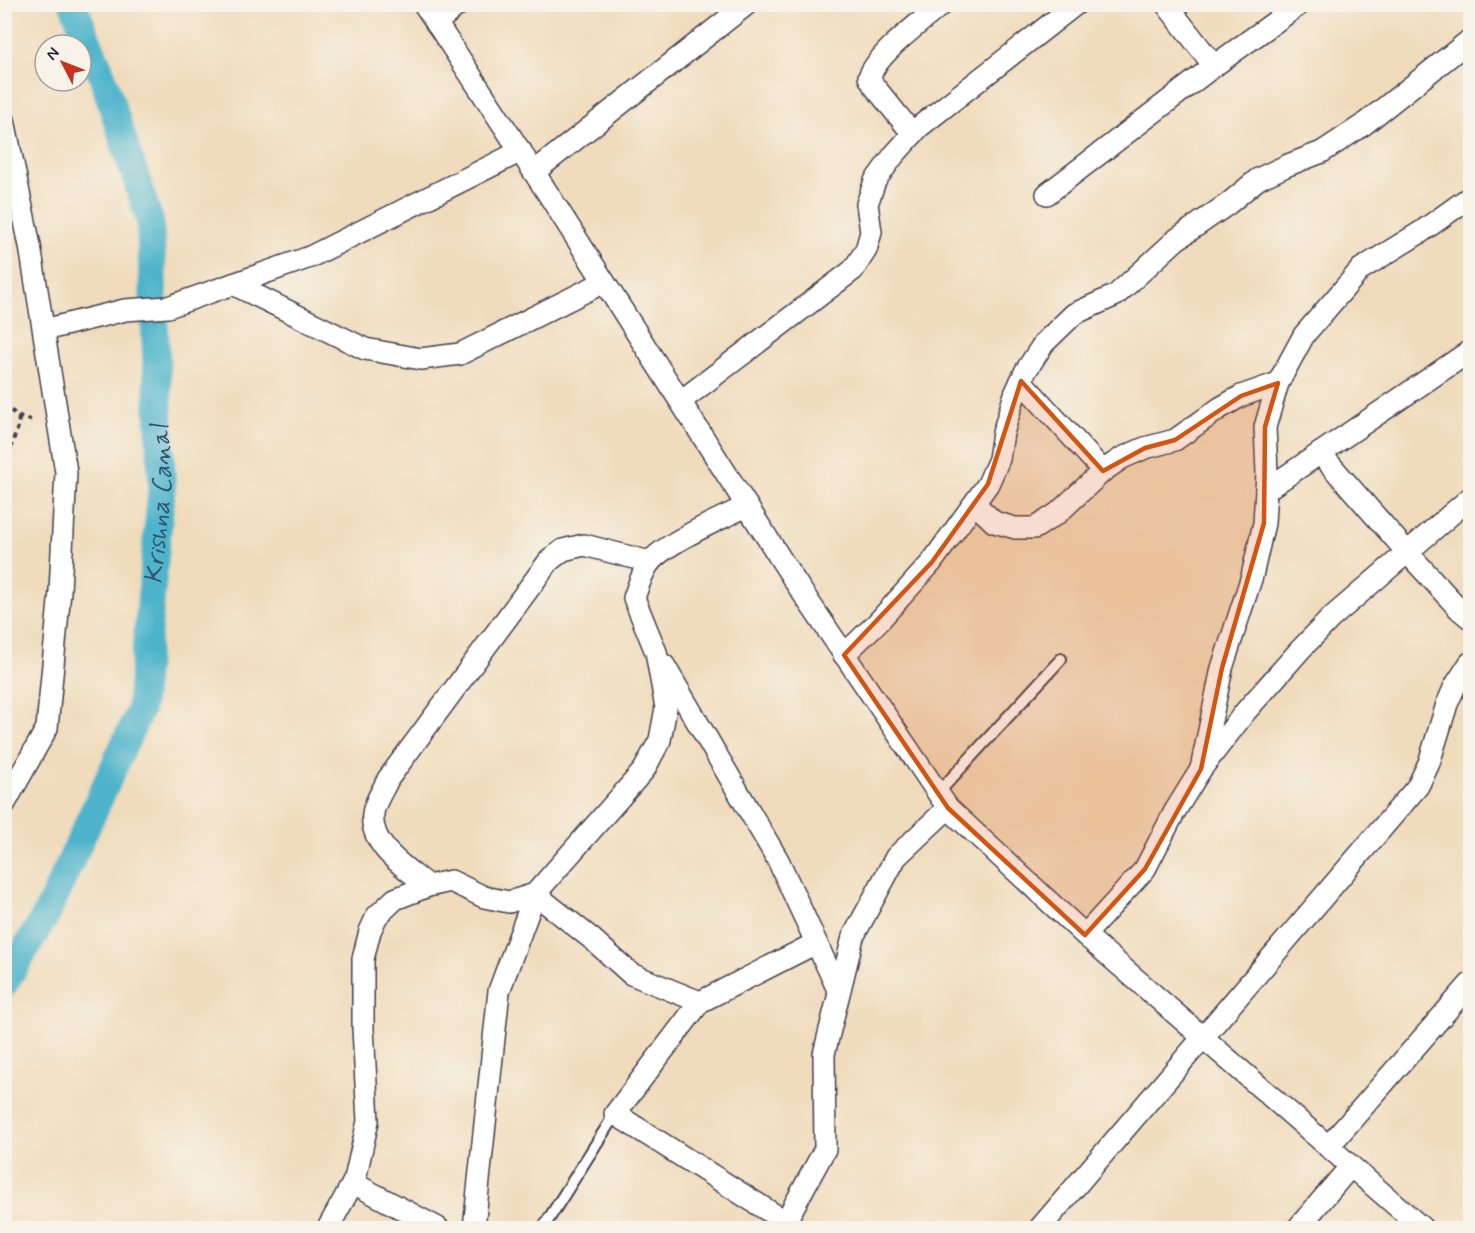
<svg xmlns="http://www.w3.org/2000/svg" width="1475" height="1233" font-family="Mynerve,sans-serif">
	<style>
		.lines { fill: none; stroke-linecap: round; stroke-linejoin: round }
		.canal { stroke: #4db4cb; stroke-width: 28 }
		.lane-casing { stroke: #413e4e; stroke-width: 14 }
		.street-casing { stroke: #413e4e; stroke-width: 24 }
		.path { stroke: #413e4e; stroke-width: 4; stroke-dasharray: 4.5 4.5; stroke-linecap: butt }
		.lane { stroke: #fff; stroke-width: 10 }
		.street { stroke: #fff; stroke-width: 21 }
		.marked { fill: #d45411; fill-opacity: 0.2; stroke: #d45411; stroke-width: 4.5; stroke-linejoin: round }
		.labels { text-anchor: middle; stroke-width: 4.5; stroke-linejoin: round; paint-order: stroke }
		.water-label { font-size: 26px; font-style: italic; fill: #31556d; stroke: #f7f3e8 }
	</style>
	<rect width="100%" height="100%" fill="#f7f3e8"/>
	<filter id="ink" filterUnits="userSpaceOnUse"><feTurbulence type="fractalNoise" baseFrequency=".0167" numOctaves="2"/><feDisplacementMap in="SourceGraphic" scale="12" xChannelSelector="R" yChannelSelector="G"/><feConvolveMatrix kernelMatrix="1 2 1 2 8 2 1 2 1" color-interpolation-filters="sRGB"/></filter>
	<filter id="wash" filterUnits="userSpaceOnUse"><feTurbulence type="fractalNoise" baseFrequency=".008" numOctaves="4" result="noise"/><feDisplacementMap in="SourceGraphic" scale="24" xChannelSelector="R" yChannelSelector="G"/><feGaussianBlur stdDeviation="1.35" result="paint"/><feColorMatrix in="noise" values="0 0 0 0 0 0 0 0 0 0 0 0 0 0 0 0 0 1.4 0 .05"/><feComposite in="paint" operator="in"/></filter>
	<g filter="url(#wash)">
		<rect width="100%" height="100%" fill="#f0dcbc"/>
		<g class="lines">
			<path class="canal" id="s1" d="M4,984L46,915L140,710L162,485L150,221L102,75L73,4"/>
		</g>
	</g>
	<g filter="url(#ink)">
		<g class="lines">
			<defs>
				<g id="lane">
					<polyline points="937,794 1061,659"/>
					<polyline points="543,1228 615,1114"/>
				</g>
				<g id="street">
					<polyline points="424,4 545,189 796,583 948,808 1085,935 1422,1228"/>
					<polyline points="436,23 459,4"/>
					<polyline points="1214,66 1300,4"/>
					<polyline points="4,120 30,246 66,472 60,591 47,728 4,805"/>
					<path d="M913,134L874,86L869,77C879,52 920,23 942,4"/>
					<polyline points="534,172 747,4"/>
					<polyline points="1047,194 1214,66 1166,4"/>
					<polyline points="233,284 365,349 421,359 460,354 604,282"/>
					<polyline points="44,330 125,310 168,307 310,257 521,151"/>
					<polyline points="1021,381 1103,471"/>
					<polyline points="681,401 853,270 866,250 871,232 867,204 875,181 894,155 919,127 1076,4"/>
					<polyline points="1320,453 1407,552 1459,609 1470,618"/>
					<polyline points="1266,490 1470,351"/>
					<polyline points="975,504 994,522 1015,528 1035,528 1058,513 1103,471 1122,458 1145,448 1175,440 1220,408 1241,396 1278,383"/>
					<polyline points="844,655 878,622 932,562 988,484 999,459 1003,433 1015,394 1025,372 1044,343 1074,314 1116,295 1177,239 1228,204 1258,179 1288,165 1322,152 1363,125 1470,40"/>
					<polyline points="664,665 778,860 839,992"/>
					<polyline points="1201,769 1222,668 1252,576 1264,523 1267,473 1265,427 1278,383 1304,335 1361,269 1421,232 1470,197"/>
					<path d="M428,886C406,868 369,846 373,814C374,802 384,789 388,779L549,561L563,550L584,545L650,562"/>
					<polyline points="1085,935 1145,869 1175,811 1201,769 1246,711 1300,650 1331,618 1470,498"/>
					<polyline points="700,1002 816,943"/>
					<polyline points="1328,1147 1470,984"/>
					<polyline points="353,1183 438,1228"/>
					<path d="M328,1228L355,1179L368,1121L363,1028V959L370,931L377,916L395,899L428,886L451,881L484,897L509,902L535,894L644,770L660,740L666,708L656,652L634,598C638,586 642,573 649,563C665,543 722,518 747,506"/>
					<polyline points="474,1228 499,991 535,894 592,939 631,974 700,1002 615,1114 786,1222"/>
					<polyline points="782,1228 825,1149 824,1054 853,937 896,857 948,808"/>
					<polyline points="1040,1228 1418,786 1429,763 1447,704 1455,686 1470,663"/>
					<polyline points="1298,1228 1350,1167"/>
				</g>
			</defs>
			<use href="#lane" class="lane-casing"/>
			<use href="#street" class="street-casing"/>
			<g class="path">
				<polyline points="4,405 19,417 35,421"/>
				<polyline points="4,465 18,427 19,417"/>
			</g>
			<use href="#lane" class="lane"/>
			<use href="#street" class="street"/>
		</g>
	</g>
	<path class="marked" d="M1021,381L1103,471L1145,448L1175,440L1241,396L1278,383L1265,427L1264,523L1222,668L1201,769L1145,869L1085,935L948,808L844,655L932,562L988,484Z"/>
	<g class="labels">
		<g class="water-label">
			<text dy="9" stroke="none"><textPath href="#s1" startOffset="513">Krishna Canal</textPath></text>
		</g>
	</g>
	<rect width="1475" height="1233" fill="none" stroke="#f7f3e8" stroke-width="24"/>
	<g transform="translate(63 63) rotate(312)"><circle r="28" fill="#f7f3e8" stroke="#a29fa3" stroke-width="1.5"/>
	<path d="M0-4.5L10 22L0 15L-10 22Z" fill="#c8321e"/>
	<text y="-9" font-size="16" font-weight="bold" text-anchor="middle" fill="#22223b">N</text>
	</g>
</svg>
